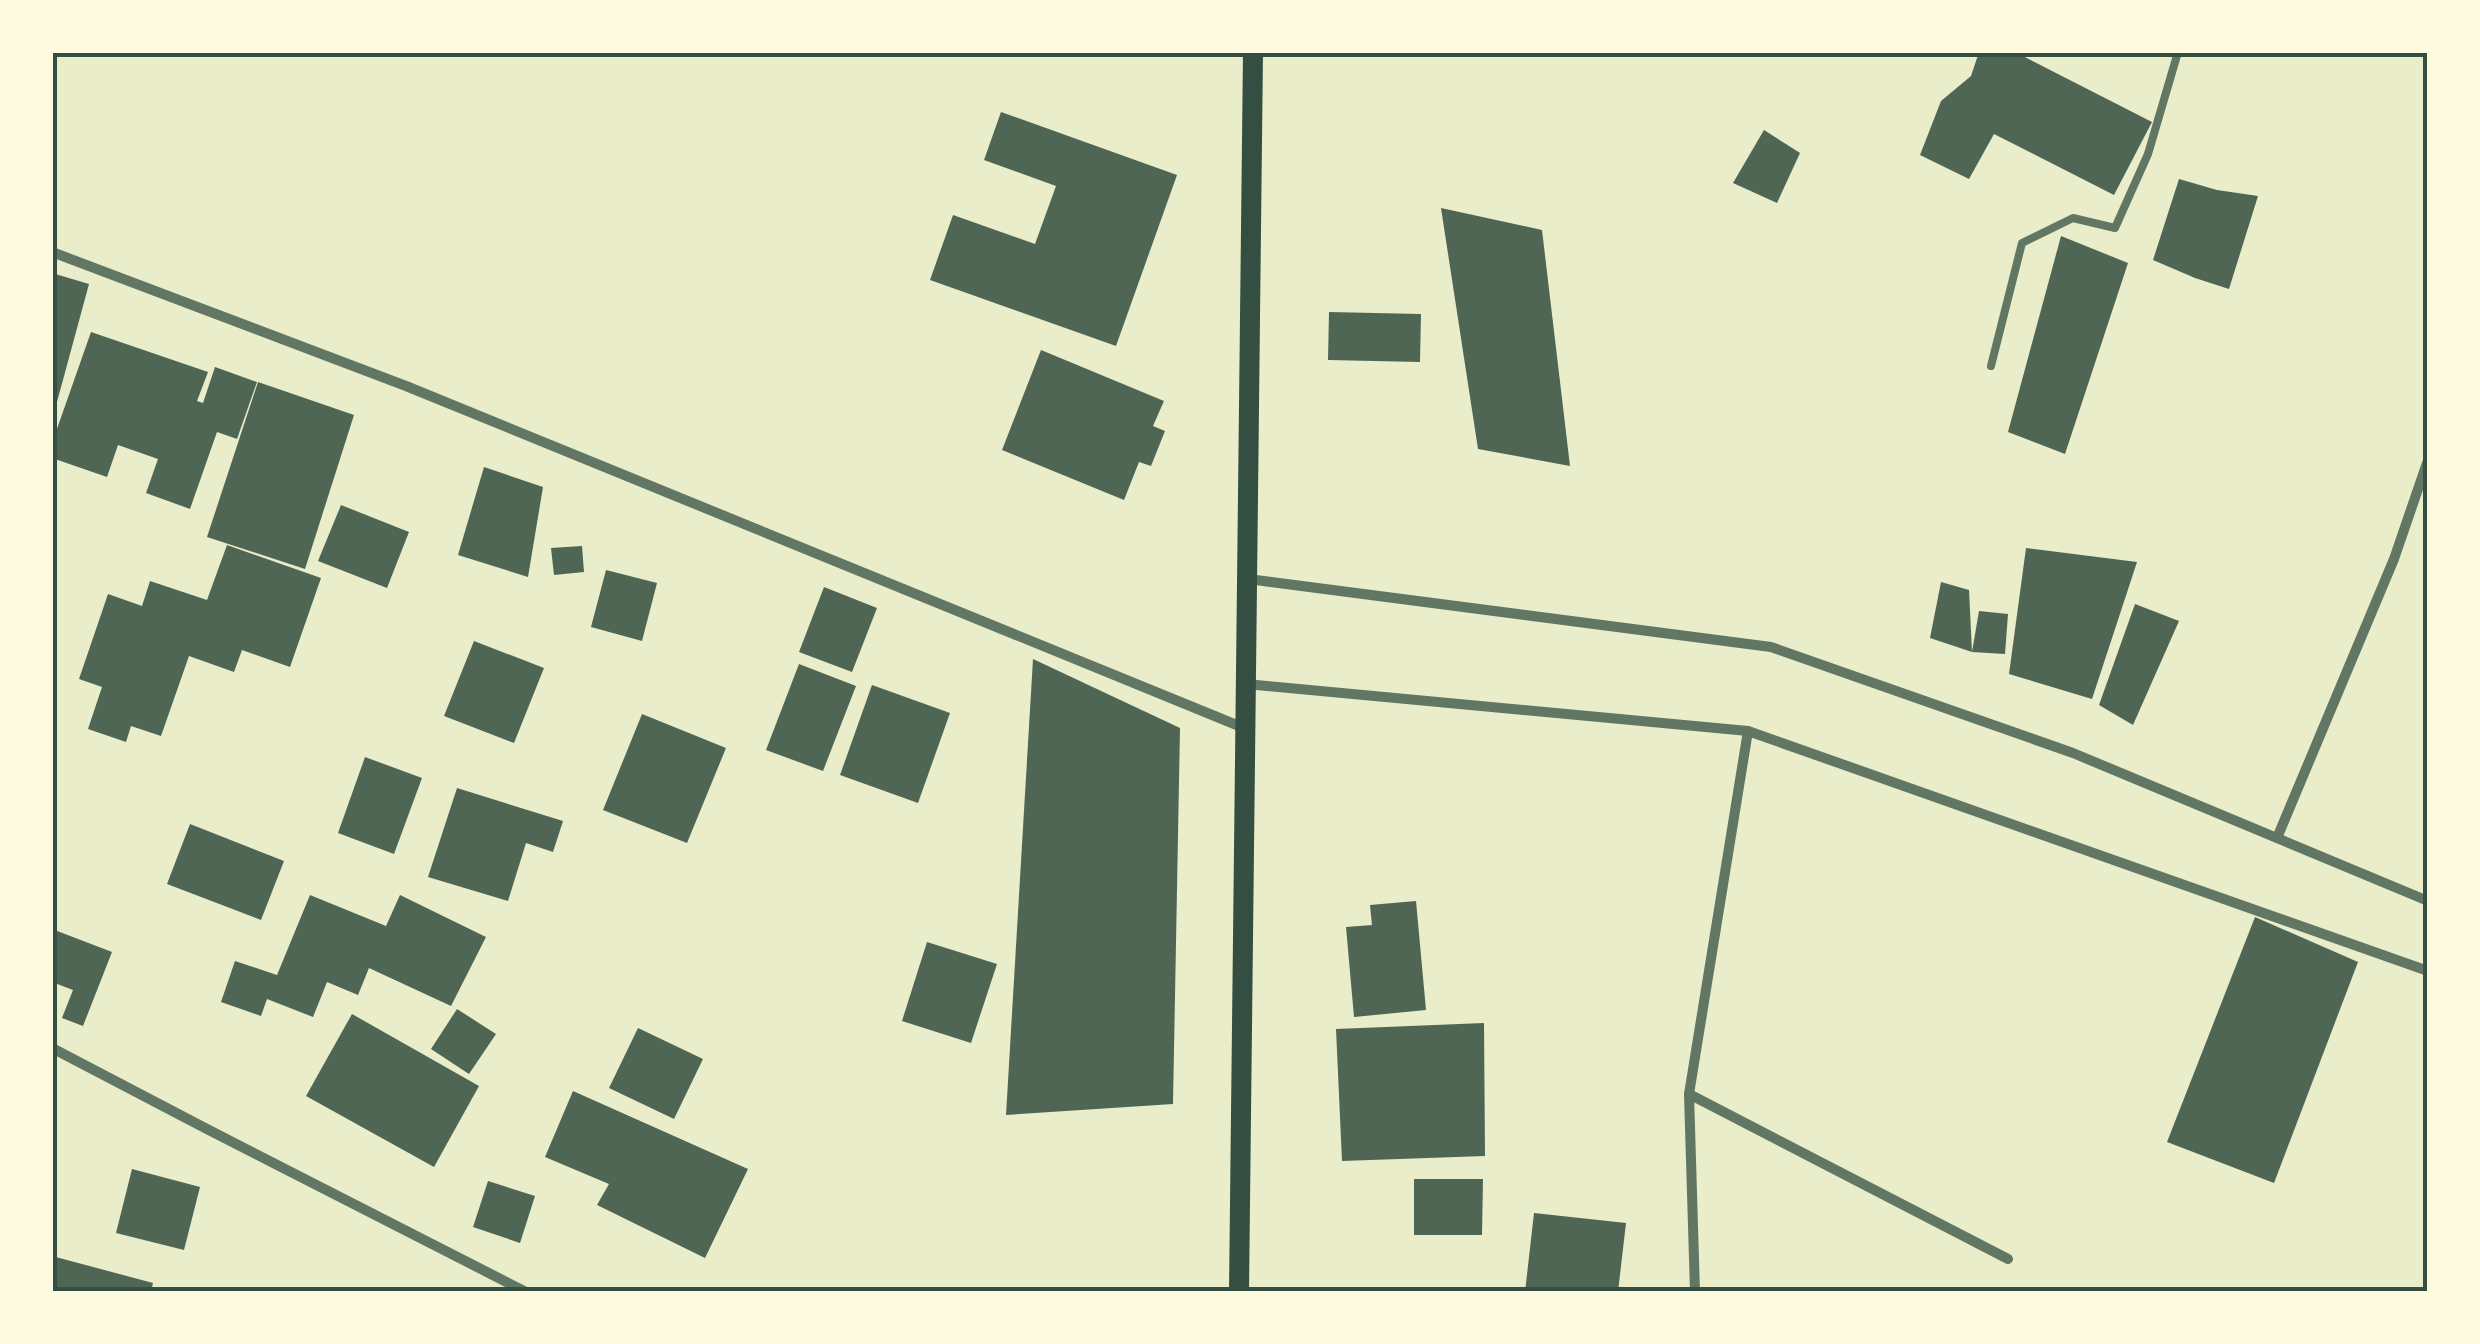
<svg xmlns="http://www.w3.org/2000/svg" width="2480" height="1344" font-family="Figtree,sans-serif">
	<style>
		.building { fill: #4f6655 }
		.lines { fill: none; stroke-linecap: round; stroke-linejoin: round }
		.service { stroke: #617663; stroke-width: 8 }
		.minor { stroke: #617663; stroke-width: 10 }
		.secondary { stroke: #344e41; stroke-width: 20 }
		.neatline { fill: none; stroke: #344e41; stroke-width: 4 }
	</style>
	<rect width="100%" height="100%" fill="#e9edc9"/>
	<g class="building">
		<polygon points="1979,52 2015,52 2152,122 2114,195 1994,134 1969,179 1920,155 1941,101 1971,76"/>
		<polygon points="1001,112 1177,175 1116,346 930,280 953,215 1035,244 1056,186 984,160"/>
		<polygon points="1764,130 1800,153 1777,203 1733,183"/>
		<polygon points="2179,179 2217,190 2258,196 2229,289 2195,278 2153,260"/>
		<polygon points="1441,208 1542,230 1570,466 1478,449"/>
		<polygon points="2061,236 2128,263 2065,454 2008,432"/>
		<polygon points="52,273 89,284 54,413 52,413"/>
		<polygon points="1329,312 1421,314 1420,362 1328,360"/>
		<polygon points="91,332 208,372 197,401 203,403 215,367 257,382 237,439 217,432 190,509 146,493 158,459 118,445 107,477 52,458 52,443"/>
		<polygon points="1041,350 1164,401 1153,426 1165,431 1151,466 1139,462 1124,500 1002,450"/>
		<polygon points="258,382 354,415 305,569 207,537"/>
		<polygon points="484,467 543,487 528,577 458,555"/>
		<polygon points="341,505 409,532 387,588 318,561"/>
		<polygon points="227,545 321,578 290,667 242,650 234,672 189,656 161,736 131,726 126,742 88,729 102,687 79,679 108,594 142,606 150,581 207,600"/>
		<polygon points="582,546 584,572 554,575 551,548"/>
		<polygon points="2026,548 2137,562 2092,699 2009,674"/>
		<polygon points="606,570 657,583 642,641 591,627"/>
		<polygon points="1941,582 1969,590 1972,652 1930,638"/>
		<polygon points="824,587 877,608 852,672 799,652"/>
		<polygon points="2135,604 2179,621 2133,725 2099,705"/>
		<polygon points="1979,611 2008,614 2005,654 1972,652"/>
		<polygon points="474,641 544,668 514,743 444,716"/>
		<polygon points="1033,659 1180,728 1173,1104 1006,1115"/>
		<polygon points="799,664 856,686 823,771 766,750"/>
		<polygon points="872,685 950,713 918,803 840,775"/>
		<polygon points="642,714 726,748 687,843 603,810"/>
		<polygon points="365,757 422,778 394,854 338,833"/>
		<polygon points="457,788 563,821 553,852 526,843 508,901 428,877"/>
		<polygon points="190,824 284,861 261,920 167,884"/>
		<polygon points="310,895 386,926 400,895 486,937 451,1006 369,968 358,995 327,982 313,1017 267,999 261,1016 221,1002 235,961 277,975"/>
		<polygon points="1416,901 1426,1010 1354,1017 1346,927 1372,925 1370,905"/>
		<polygon points="2255,917 2358,962 2274,1183 2167,1142"/>
		<polygon points="52,929 112,952 83,1026 62,1018 73,990 52,982"/>
		<polygon points="927,942 997,964 971,1043 902,1021"/>
		<polygon points="457,1009 496,1034 469,1074 431,1049"/>
		<polygon points="352,1014 479,1086 434,1167 306,1096"/>
		<polygon points="1484,1023 1485,1156 1342,1161 1336,1029"/>
		<polygon points="638,1028 703,1059 674,1119 609,1088"/>
		<polygon points="573,1091 748,1169 705,1258 597,1205 609,1184 545,1157"/>
		<polygon points="132,1169 200,1187 184,1250 116,1233"/>
		<polygon points="1414,1179 1483,1179 1482,1235 1414,1235"/>
		<polygon points="488,1181 535,1196 520,1243 473,1227"/>
		<polygon points="1534,1213 1626,1223 1618,1292 1525,1292"/>
		<polygon points="52,1256 153,1283 151,1292 52,1292"/>
	</g>
	<g class="lines">
		<polyline class="service" points="1991,366 2022,243 2073,218 2115,228 2148,154 2178,52"/>
		<g class="minor">
			<polyline points="52,252 406,386 1244,728"/>
			<polyline points="1248,579 1771,647 2073,753 2428,901"/>
			<polyline points="1246,684 1748,731 2428,971"/>
			<polyline points="1748,731 1689,1094 2008,1259"/>
			<polyline points="2277,838 2394,559 2428,460"/>
			<polyline points="52,1048 205,1128 526,1292"/>
			<polyline points="1689,1094 1695,1292"/>
		</g>
		<polyline class="secondary" points="1239,1292 1253,52"/>
	</g>
	<rect width="2480" height="1344" fill="none" stroke="#fefae0" stroke-width="110"/>
	<rect x="55" y="55" width="2370" height="1234" class="neatline"/>
</svg>
